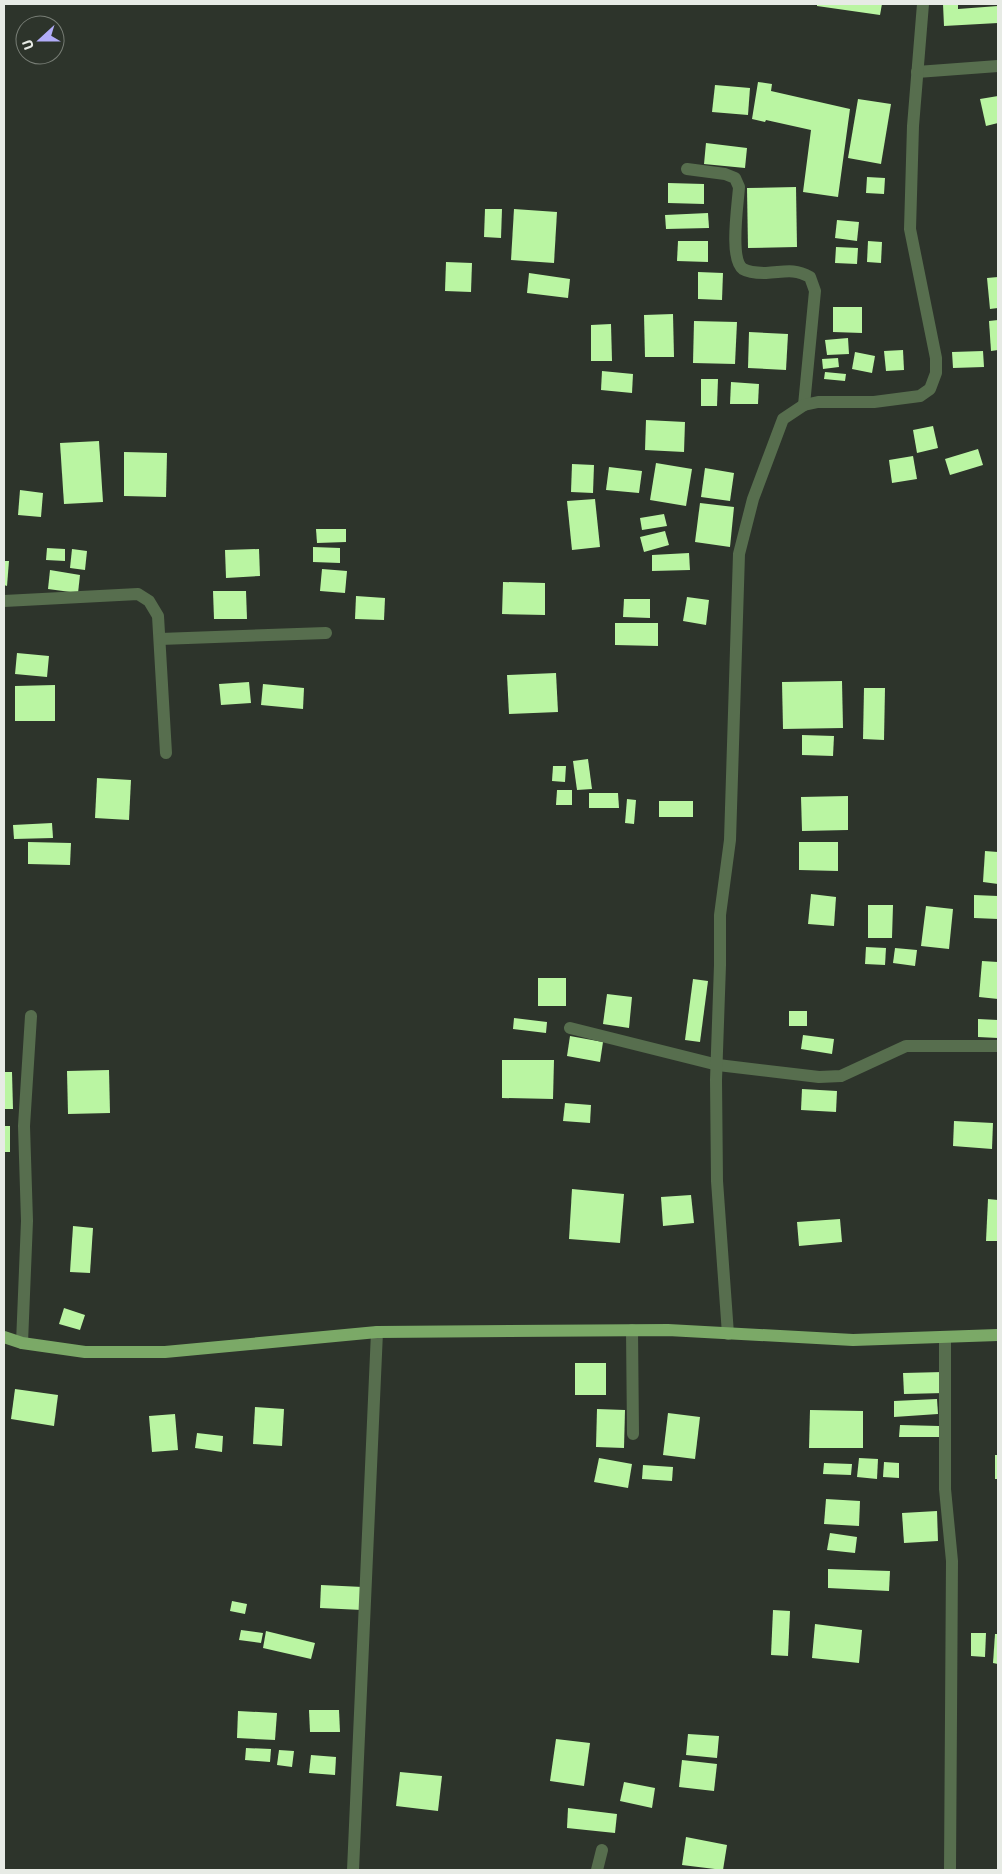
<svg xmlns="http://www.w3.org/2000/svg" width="1002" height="1874" font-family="'IBM Plex Sans',sans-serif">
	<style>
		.building { fill: #baf5a2 }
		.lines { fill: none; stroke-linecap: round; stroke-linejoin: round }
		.minor { stroke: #576e4e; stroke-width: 12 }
		.major { stroke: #7ba967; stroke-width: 12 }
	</style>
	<rect width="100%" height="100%" fill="#2d342b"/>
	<g class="building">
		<polygon points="817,4 882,4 880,15 817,6"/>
		<polygon points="943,4 958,4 958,9 998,6 998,23 944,26"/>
		<polygon points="758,82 772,84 771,91 850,109 838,197 803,192 811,130 766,120 765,122 752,119"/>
		<polygon points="715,85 750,88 748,115 712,112"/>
		<polygon points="998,96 998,123 986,126 980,99"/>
		<polygon points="858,99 891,104 881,164 848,158"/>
		<polygon points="706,143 747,148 745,168 704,164"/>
		<polygon points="867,177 885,178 884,194 866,193"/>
		<polygon points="668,183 704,184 704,204 668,203"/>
		<polygon points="796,187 797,247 748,248 747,188"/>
		<polygon points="485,209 502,209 501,238 484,237"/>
		<polygon points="514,209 557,212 554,263 511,260"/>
		<polygon points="708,213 709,228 666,229 665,215"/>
		<polygon points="837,220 859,222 857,241 835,238"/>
		<polygon points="678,241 708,241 708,262 677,261"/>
		<polygon points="868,241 882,242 881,263 867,262"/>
		<polygon points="836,247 858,248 857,264 835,263"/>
		<polygon points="446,262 472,263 471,292 445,291"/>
		<polygon points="698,272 723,273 722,300 698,299"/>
		<polygon points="529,273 570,279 568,298 527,293"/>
		<polygon points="998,277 998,308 990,309 987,278"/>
		<polygon points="833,307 862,307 862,333 833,332"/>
		<polygon points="673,314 674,357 645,357 644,315"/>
		<polygon points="998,320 998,350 991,351 989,321"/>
		<polygon points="694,321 737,322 735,364 693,363"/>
		<polygon points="611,324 612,361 591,361 591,325"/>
		<polygon points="749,332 788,334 786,370 748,368"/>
		<polygon points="848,338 849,354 827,355 825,340"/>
		<polygon points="903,350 904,370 886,371 884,351"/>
		<polygon points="983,351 984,367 953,368 952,352"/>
		<polygon points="855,352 875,356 872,373 852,369"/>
		<polygon points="838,358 839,367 823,369 822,359"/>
		<polygon points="602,371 633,374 632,393 601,390"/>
		<polygon points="825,372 846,374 845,381 824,379"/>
		<polygon points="701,379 718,379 717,406 701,406"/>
		<polygon points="731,382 759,384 758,404 730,404"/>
		<polygon points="646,420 685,422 684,452 645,450"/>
		<polygon points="933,426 938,448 917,453 913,430"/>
		<polygon points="99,441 103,502 64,504 60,443"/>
		<polygon points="978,449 983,465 950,475 945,459"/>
		<polygon points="124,452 167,453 166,497 124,496"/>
		<polygon points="913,456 917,479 892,483 889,460"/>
		<polygon points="656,463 692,469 686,506 650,500"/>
		<polygon points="572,464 594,465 593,493 571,492"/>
		<polygon points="609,467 642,471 639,493 606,490"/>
		<polygon points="705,468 734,473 730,501 701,497"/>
		<polygon points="20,490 43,493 41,517 18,515"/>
		<polygon points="595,499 600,547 572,550 567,501"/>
		<polygon points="700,503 734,507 730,547 695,542"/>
		<polygon points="664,514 667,526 642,530 640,518"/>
		<polygon points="316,529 346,529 346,542 317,543"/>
		<polygon points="665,531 669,545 644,552 640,537"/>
		<polygon points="313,547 340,548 340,563 313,562"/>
		<polygon points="47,548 65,549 65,561 46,560"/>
		<polygon points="72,549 87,551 85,570 70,568"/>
		<polygon points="259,549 260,576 226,578 225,550"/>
		<polygon points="689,553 690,570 652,571 652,555"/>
		<polygon points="4,561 9,561 7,586 4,585"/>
		<polygon points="322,569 347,571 345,593 320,591"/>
		<polygon points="50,570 80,575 78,593 48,589"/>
		<polygon points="503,582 545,583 545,615 502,614"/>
		<polygon points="213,591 246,591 247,619 214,619"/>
		<polygon points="356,596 385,598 384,620 355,619"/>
		<polygon points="687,597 709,600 706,625 683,621"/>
		<polygon points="624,599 650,599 650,618 623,617"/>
		<polygon points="615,623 658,623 658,646 615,645"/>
		<polygon points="17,653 49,656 47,677 15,674"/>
		<polygon points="556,673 558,712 509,714 507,675"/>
		<polygon points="842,681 843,728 783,729 782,682"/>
		<polygon points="249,682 251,703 221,705 219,684"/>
		<polygon points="263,684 304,688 303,709 261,705"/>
		<polygon points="55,685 55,721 15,721 15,686"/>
		<polygon points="864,688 885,688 884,740 863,739"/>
		<polygon points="802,735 834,736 833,756 802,755"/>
		<polygon points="588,759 592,789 577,790 573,761"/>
		<polygon points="553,766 566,766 565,782 552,781"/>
		<polygon points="97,778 131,780 129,820 95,818"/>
		<polygon points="557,790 572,790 572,805 556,805"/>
		<polygon points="589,793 618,793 619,808 589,808"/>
		<polygon points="848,796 848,830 802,831 801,797"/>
		<polygon points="627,799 636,800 634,824 625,823"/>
		<rect x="659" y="801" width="34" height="16"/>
		<polygon points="52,823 53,838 14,839 13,825"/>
		<polygon points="28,842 71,843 70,865 28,864"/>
		<polygon points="799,842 838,842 838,871 799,870"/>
		<polygon points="985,851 998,852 998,884 983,882"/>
		<polygon points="811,894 836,897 834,926 808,924"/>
		<polygon points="974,895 998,896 998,919 974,918"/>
		<polygon points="868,905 893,905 892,938 868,938"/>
		<polygon points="926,906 953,909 949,949 921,946"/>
		<polygon points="866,947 886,948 885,965 865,964"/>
		<polygon points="895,948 917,950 915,966 893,963"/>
		<polygon points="982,961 998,962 998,999 979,997"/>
		<rect x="538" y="978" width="28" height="28"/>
		<polygon points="693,979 708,981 700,1042 685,1040"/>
		<polygon points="607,994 632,997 629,1028 603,1024"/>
		<rect x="789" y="1011" width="18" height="15"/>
		<polygon points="514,1018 547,1022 546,1033 513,1029"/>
		<polygon points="978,1019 998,1020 998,1038 978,1037"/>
		<polygon points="803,1035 834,1039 832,1054 801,1049"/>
		<polygon points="570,1036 603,1042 600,1062 567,1056"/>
		<polygon points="502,1060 554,1060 553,1099 502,1098"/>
		<polygon points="109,1070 110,1113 68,1114 67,1071"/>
		<polygon points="4,1072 12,1072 13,1109 4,1109"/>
		<polygon points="802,1089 837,1091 836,1112 801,1110"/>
		<polygon points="565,1103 591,1105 590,1123 563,1121"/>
		<polygon points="954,1121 993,1123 992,1149 953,1146"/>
		<rect x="4" y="1126" width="6" height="26"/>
		<polygon points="572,1189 624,1194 620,1243 569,1239"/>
		<polygon points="691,1195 694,1223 663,1226 661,1197"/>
		<polygon points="988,1199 998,1200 998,1241 986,1241"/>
		<polygon points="840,1219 842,1242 799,1246 797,1222"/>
		<polygon points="73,1226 93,1228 90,1273 70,1272"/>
		<polygon points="64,1308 85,1315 80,1330 59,1324"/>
		<rect x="575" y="1363" width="31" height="32"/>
		<polygon points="943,1372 944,1393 904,1394 903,1373"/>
		<polygon points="15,1389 58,1395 54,1426 11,1419"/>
		<polygon points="937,1399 938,1414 894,1417 894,1401"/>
		<polygon points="255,1407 284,1409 282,1446 253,1444"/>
		<polygon points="597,1409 625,1410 624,1448 596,1447"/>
		<polygon points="810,1410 863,1411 863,1448 809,1448"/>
		<polygon points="668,1413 700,1417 695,1459 663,1455"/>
		<polygon points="175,1414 178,1450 152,1452 149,1416"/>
		<polygon points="900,1425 939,1426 939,1437 899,1437"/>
		<polygon points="197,1433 223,1436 222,1452 195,1448"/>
		<rect x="995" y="1455" width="3" height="24"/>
		<polygon points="599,1458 632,1464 628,1488 594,1482"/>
		<polygon points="859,1458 878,1459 877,1479 857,1477"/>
		<polygon points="884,1462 899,1463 899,1478 883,1477"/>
		<polygon points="824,1463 852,1464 851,1475 823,1474"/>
		<polygon points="643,1465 673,1467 672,1481 642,1479"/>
		<polygon points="826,1499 860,1501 859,1526 824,1524"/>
		<polygon points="937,1511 938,1541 904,1543 902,1513"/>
		<polygon points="830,1533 857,1537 855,1553 827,1550"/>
		<polygon points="828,1569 890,1571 889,1591 828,1588"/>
		<polygon points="321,1585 363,1587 362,1610 320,1608"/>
		<polygon points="232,1601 247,1604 245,1614 230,1611"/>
		<polygon points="773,1610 790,1611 788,1656 771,1655"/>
		<polygon points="815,1624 862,1630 859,1663 812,1658"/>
		<polygon points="241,1630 263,1633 261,1643 239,1640"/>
		<polygon points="266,1631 315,1643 311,1659 263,1648"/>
		<polygon points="971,1633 986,1633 985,1657 971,1656"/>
		<polygon points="995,1634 998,1634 998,1664 993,1663"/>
		<polygon points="309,1710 339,1710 340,1732 310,1732"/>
		<polygon points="238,1711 277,1713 275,1740 237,1738"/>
		<polygon points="688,1734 719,1736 717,1758 686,1755"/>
		<polygon points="556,1739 590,1743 584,1786 550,1781"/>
		<polygon points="246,1748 271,1749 270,1762 245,1760"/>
		<polygon points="279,1750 294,1751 292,1767 277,1765"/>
		<polygon points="311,1755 336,1757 335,1775 309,1773"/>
		<polygon points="682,1760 717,1764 714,1791 679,1787"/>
		<polygon points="400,1772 442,1776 438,1811 396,1806"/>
		<polygon points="624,1782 655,1788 652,1808 620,1801"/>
		<polygon points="568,1808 617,1814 615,1833 567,1828"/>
		<polygon points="686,1837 727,1845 723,1870 682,1865"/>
	</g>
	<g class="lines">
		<g class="minor">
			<polyline points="917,72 998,66"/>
			<path d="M687,169L725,174L735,178L739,187C738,204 729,259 743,269C748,272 760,273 766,273C785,272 793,268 810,277L815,291L804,405"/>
			<polyline points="4,601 138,594 149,601 158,616 166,753"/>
			<polyline points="160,639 326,633"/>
			<polyline points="570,1028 718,1065 819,1077 841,1076 906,1046 998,1046"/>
			<polyline points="632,1330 633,1434"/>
			<polyline points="728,1334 717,1181 716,1080 720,965 720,915 730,840 739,554 753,499 783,419 804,405 818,402 874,402 920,396 930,389 936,373 936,358 910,229 913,126 923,4"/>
			<polyline points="945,1337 945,1489 952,1561 950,1870"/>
			<polyline points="22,1343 27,1221 24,1126 31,1016"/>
			<polyline points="353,1870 377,1332"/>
			<polyline points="597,1870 602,1850"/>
		</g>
		<polyline class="major" points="4,1337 22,1343 85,1352 165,1352 377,1332 668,1330 853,1340 998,1335"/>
	</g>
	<rect width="1002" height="1874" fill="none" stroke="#e7ebe5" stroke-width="10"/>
	<g transform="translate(40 40) rotate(249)"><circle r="24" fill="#2d342b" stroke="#777d75"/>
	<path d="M0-4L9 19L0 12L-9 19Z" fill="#b2adf9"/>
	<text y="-8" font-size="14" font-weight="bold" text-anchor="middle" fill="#e7ebe5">U</text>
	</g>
</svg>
